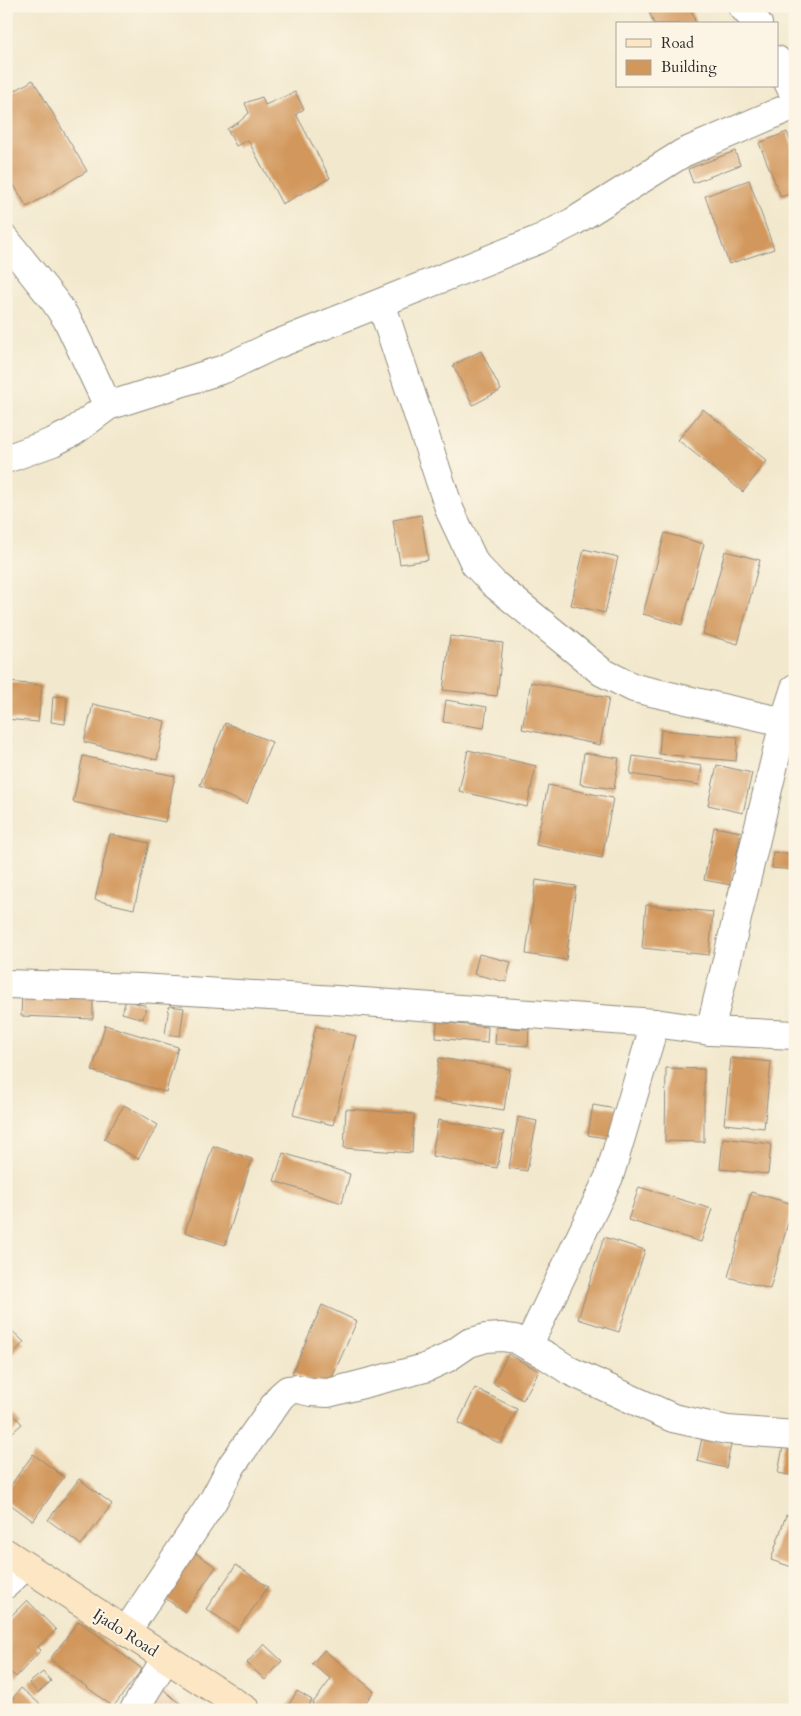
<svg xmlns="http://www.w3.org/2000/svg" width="801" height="1716" font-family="Cardo,serif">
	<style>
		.building { fill: #d2975b }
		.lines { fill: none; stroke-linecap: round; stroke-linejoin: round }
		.street-casing { stroke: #8e8a7c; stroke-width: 30 }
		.secondary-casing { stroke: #8e8a7c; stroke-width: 30 }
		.street { stroke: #fff; stroke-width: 28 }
		.secondary { stroke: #fce6c4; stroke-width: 28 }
		.labels { text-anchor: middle; stroke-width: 4; stroke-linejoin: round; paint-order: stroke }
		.street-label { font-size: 16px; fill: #2b2b2b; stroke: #fcf5e5 }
	</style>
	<rect width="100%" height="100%" fill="#fcf5e5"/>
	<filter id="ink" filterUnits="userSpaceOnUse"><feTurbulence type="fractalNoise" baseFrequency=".02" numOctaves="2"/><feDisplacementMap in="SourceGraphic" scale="10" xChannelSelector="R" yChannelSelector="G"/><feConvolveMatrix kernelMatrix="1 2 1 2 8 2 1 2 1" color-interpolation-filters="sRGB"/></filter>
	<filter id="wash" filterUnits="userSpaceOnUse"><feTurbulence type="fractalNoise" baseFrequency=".0096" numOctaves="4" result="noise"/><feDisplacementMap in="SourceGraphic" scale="20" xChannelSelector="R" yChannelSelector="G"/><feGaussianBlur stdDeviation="1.12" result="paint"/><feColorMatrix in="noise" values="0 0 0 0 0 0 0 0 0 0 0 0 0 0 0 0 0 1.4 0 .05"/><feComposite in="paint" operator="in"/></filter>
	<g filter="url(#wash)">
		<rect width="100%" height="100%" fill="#f2e8cd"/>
		<g id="blocks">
			<g class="building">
				<polygon points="647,6 690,6 696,24 654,24"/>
				<polygon points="33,80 87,171 27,207 6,172 6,96"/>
				<polygon points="295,92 304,109 296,114 330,178 282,204 248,140 236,146 227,129 239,122 249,113 245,103 262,97 265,105"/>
				<polygon points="787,132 795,152 795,192 781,197 759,143"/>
				<polygon points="735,151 740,165 693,183 688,169"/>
				<polygon points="749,180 774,249 729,264 705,196"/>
				<polygon points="481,351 501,390 473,405 453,365"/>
				<polygon points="703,409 767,461 743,492 678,440"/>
				<polygon points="421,515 428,560 400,564 393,520"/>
				<polygon points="665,533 704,544 682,625 643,614"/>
				<polygon points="584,549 618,557 605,613 571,605"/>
				<polygon points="725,551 760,560 738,644 703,634"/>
				<polygon points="450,636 503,643 497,696 443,690"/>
				<polygon points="6,682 42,685 38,722 6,719"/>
				<polygon points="531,682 609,698 600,745 522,729"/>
				<polygon points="53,696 67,697 65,724 51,722"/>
				<polygon points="446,700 487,707 484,728 443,722"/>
				<polygon points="93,704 165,721 157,760 84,742"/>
				<polygon points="225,723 272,742 247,804 200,785"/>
				<polygon points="661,730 738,737 736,761 659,754"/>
				<polygon points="468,750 536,766 527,807 459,791"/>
				<polygon points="584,753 619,758 614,789 580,784"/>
				<polygon points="83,756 175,776 165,822 73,802"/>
				<polygon points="633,756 702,766 699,785 630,774"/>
				<polygon points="717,765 752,773 743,813 708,805"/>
				<polygon points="548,785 613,798 602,858 536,845"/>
				<polygon points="714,827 741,832 731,885 704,880"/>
				<polygon points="110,834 149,843 134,909 95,900"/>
				<polygon points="773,852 795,854 795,870 772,868"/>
				<polygon points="536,880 576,886 566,960 526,954"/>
				<polygon points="646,905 713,912 709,955 642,948"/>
				<polygon points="479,954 511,962 506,982 474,974"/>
				<polygon points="22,993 93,995 93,1019 21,1016"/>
				<polygon points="126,1000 146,1006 143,1019 122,1013"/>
				<polygon points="169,1006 184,1008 180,1036 165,1034"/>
				<polygon points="437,1022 488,1027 487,1043 436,1038"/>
				<polygon points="105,1025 178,1047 166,1092 92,1071"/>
				<polygon points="316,1026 356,1036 333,1125 293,1115"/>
				<polygon points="496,1027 529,1029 528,1046 495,1044"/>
				<polygon points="439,1058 510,1069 504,1110 433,1099"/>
				<polygon points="731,1058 771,1062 764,1128 724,1124"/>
				<polygon points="666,1068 704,1069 704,1142 665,1141"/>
				<polygon points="124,1105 158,1125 138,1159 104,1139"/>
				<polygon points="593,1105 616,1109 611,1139 588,1135"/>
				<polygon points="346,1109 414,1114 412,1153 344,1148"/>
				<polygon points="518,1117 537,1121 527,1171 509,1168"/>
				<polygon points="438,1120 504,1132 497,1168 432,1156"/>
				<polygon points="723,1138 771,1144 768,1174 720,1169"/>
				<polygon points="213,1146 252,1159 225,1245 185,1232"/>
				<polygon points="283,1153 350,1174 342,1203 274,1181"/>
				<polygon points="639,1187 712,1209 701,1242 628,1220"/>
				<polygon points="751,1192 793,1204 770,1289 728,1277"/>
				<polygon points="604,1237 645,1250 619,1332 578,1319"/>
				<polygon points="322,1305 357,1321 327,1389 292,1373"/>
				<polygon points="6,1325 24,1342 6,1362"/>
				<polygon points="508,1354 539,1371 523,1400 493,1383"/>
				<polygon points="475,1388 517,1409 501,1444 458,1423"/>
				<polygon points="10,1411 22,1424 6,1438 6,1415"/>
				<polygon points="702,1438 731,1445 726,1468 697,1461"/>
				<polygon points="784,1441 795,1443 795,1476 778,1473"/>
				<polygon points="33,1454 64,1477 33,1521 6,1501 6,1492"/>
				<polygon points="79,1479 112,1504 81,1545 48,1520"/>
				<polygon points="786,1515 795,1518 795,1568 771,1560"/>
				<polygon points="187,1547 216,1567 185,1612 156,1592"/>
				<polygon points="236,1565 268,1587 238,1630 206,1609"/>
				<polygon points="27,1600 56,1630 38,1647 41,1650 16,1677 6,1668 6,1617 8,1619"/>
				<polygon points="79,1621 142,1669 113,1707 50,1659"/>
				<polygon points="264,1644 282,1661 265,1680 247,1663"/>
				<polygon points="324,1650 374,1691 360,1710 320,1710 312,1704 331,1679 312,1664"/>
				<polygon points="43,1672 51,1681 38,1693 29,1683"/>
				<polygon points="21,1688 47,1710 6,1710 6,1707"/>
				<polygon points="163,1689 187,1710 145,1710"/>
				<polygon points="297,1691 312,1700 307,1710 286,1710"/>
			</g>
		</g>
	</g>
	<g filter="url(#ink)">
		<use href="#blocks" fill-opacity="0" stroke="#8e8a7c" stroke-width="1"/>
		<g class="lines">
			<defs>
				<g id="street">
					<polyline points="742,6 758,24"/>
					<polyline points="777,60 795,96"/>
					<polyline points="6,240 56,303 69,323 108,406"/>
					<polyline points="381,303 450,511 475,564 494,584 602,672 634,688 784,722"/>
					<polyline points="6,459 53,442 73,432 108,406 224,369 270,347 540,239 573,222 683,153 795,105"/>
					<polyline points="6,984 140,988 336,1000 655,1023 710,1031 795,1035"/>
					<polyline points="710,1031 784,722 795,688"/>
					<polyline points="528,1346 609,1177 655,1023"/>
					<polyline points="6,1584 25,1566"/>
					<polyline points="126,1632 213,1501 232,1465 281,1396 288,1390 298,1389 311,1392 328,1393 425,1368 447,1358 469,1343 486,1338 502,1337 515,1339 547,1356 570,1371 673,1418 727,1430 795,1435"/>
					<polyline points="134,1710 166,1658"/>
				</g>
				<polyline id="secondary" points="6,1553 246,1710"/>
			</defs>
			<use href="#street" class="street-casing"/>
			<use href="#secondary" class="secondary-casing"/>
			<use href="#street" class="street"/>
			<use href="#secondary" class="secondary"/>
		</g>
	</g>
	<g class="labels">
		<g class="street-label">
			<text transform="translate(126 1632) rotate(33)" y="6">Ijado Road</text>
		</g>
	</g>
	<rect width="801" height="1716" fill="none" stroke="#fcf5e5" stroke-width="25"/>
	<rect x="616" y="22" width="162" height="65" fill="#fcf5e5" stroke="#a8a49b"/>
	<rect x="626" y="39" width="25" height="8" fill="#fce6c4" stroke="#a8a49b"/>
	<text x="661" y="48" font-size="15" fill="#2b2b2b">Road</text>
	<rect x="626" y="60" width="25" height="15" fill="#d2975b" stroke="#a8a49b"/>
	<text x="661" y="72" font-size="15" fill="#2b2b2b">Building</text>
</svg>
